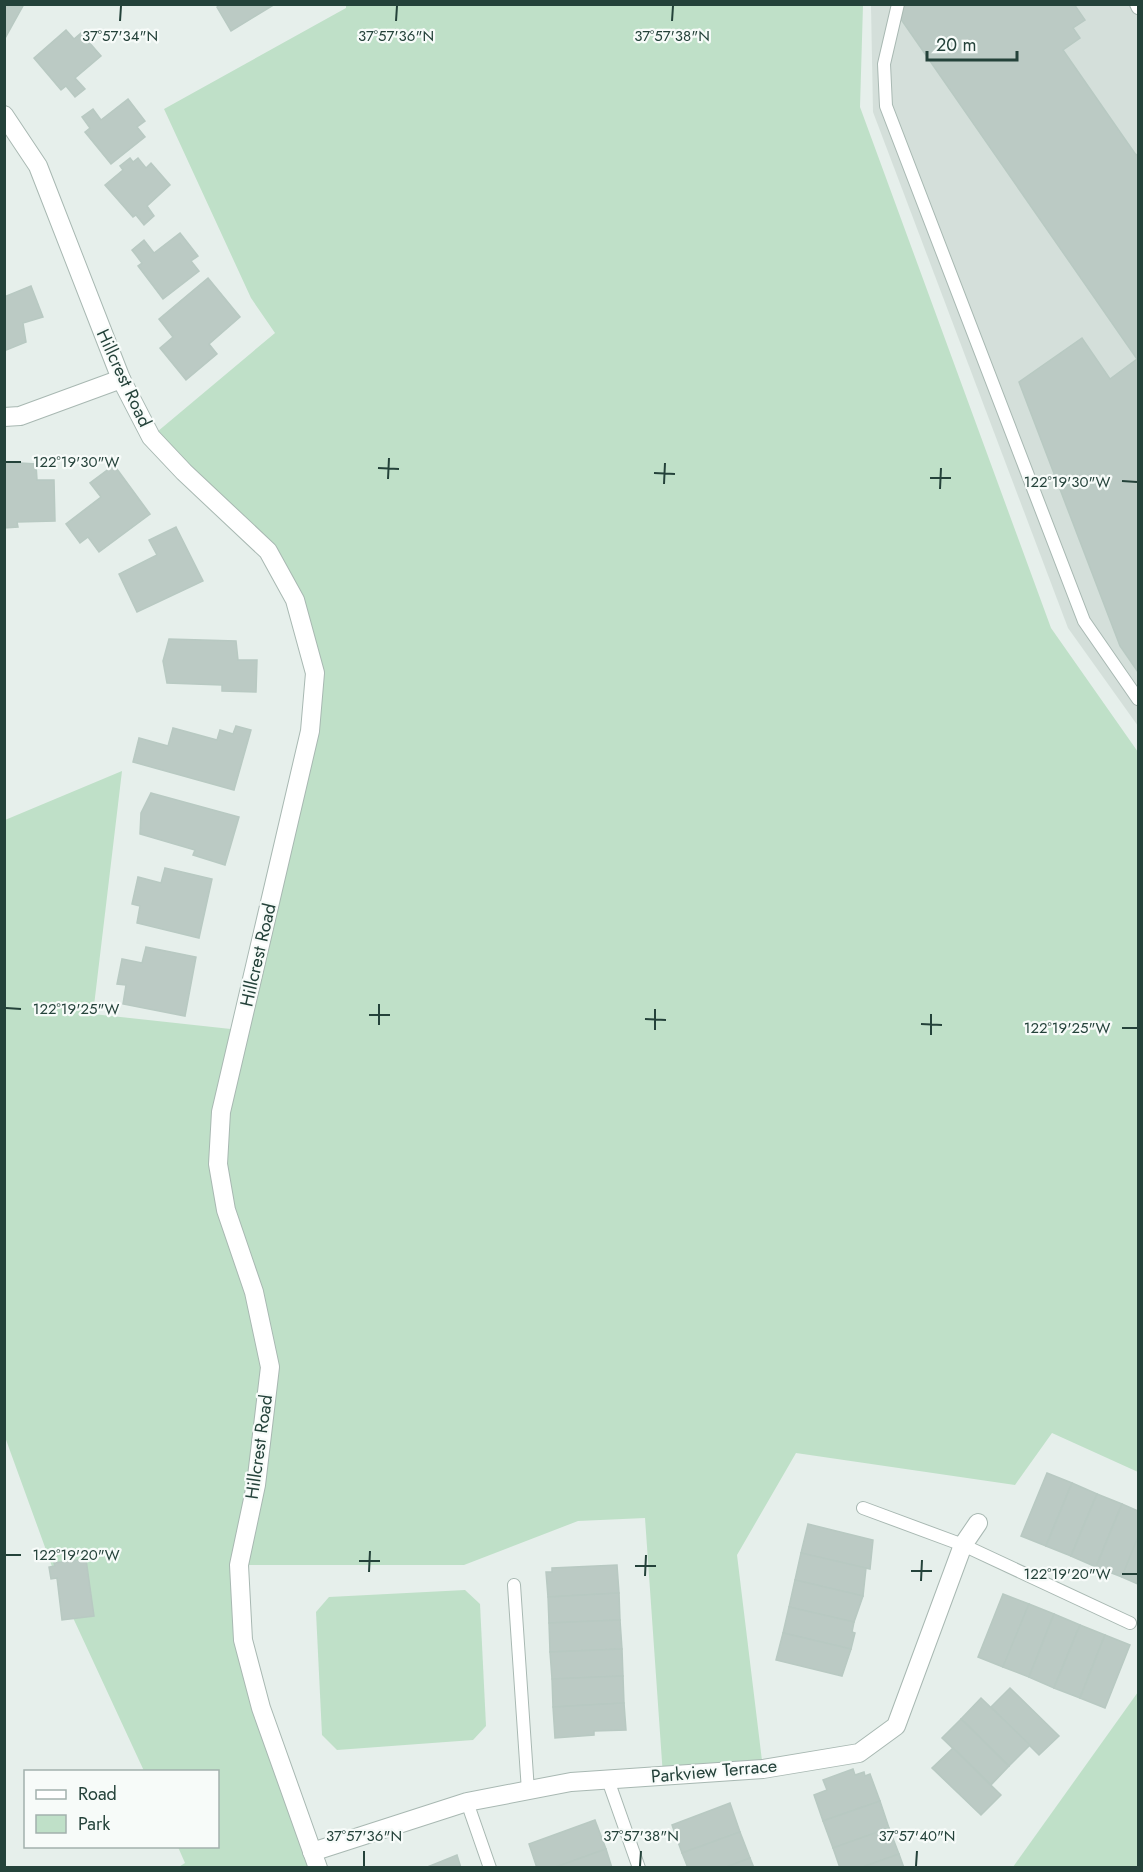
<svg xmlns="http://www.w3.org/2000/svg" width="1143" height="1872" font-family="Jost,sans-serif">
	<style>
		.built { fill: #d4dfda }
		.green { fill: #bfe0c8 }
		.building { fill: #bbcac4; stroke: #b8c9c2; stroke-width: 1.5 }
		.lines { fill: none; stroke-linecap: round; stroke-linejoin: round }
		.service-casing { stroke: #a8b8b2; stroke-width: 14 }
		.minor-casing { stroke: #a8b8b2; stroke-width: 20 }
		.service { stroke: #fff; stroke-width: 12 }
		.minor { stroke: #fff; stroke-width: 18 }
		.ticks { fill: none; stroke: #24423a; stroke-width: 2 }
		.labels { text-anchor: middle; stroke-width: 4.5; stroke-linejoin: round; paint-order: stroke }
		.street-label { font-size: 18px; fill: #24423a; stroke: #f7fbf9 }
		.ticks-label { font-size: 15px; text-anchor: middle; fill: #24423a; stroke: #f7fbf9; stroke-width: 4.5; stroke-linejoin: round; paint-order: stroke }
	</style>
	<rect width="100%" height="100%" fill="#e6efeb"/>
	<polygon class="built" points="871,5 1138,5 1138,726 1068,628 873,112"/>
	<g class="green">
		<polygon points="346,5 863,5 860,107 1051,628 1138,752 1138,1472 1052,1433 1015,1485 796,1453 737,1555 763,1769 663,1776 645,1518 578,1521 464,1565 240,1565 243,1640 318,1867 177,1868 185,1863 178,1847 218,1846 218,1772 144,1771 62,1594 5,1437 5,820 122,771 93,1014 240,1030 315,673 268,551 151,437 275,333 251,298 164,109 346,8"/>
		<polygon points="465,1590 480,1604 486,1726 473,1740 337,1750 322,1735 316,1612 329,1597"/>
		<polygon points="1138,1692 1138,1867 1013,1867"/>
	</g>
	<g class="building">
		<polygon points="4,4 24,4 4,40"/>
		<polygon points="275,4 231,31 217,7 220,4"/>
		<polygon points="904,4 1074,4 1085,20 1073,28 1080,38 1063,50 1136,155 1138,154 1138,672 1120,646 1019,382 1082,338 1110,379 1137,359 898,15"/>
		<polygon points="66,30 74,39 81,33 101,56 75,78 85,89 75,97 66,86 61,90 34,58"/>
		<polygon points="128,99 145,121 137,127 145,137 111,164 85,132 90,128 82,117 93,109 101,120"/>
		<polygon points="130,158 133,162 138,158 146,168 151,163 170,185 147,206 154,216 144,225 136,215 133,217 105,185 123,170 120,166"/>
		<polygon points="180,233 198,256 191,261 199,271 163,299 138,266 142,263 132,250 144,240 154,253"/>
		<polygon points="208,278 240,317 209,344 217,354 186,380 160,348 173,337 159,319"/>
		<polygon points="31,286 43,317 23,323 26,342 4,351 4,297"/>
		<polygon points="4,462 36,464 37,480 54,480 55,521 17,522 18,527 4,528"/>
		<polygon points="114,465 150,514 99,552 88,537 80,543 66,524 101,497 90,483"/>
		<polygon points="176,527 203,581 137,612 119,574 157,555 149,540"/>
		<polygon points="169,639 236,641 238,660 257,660 256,692 222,691 222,685 167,683 163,661"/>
		<polygon points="236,726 251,730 234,790 133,762 139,738 168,746 173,728 217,740 220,730 233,734"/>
		<polygon points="151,793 239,817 225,865 193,855 195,850 140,834 141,813"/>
		<polygon points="165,868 212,879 199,938 137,923 140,906 132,904 138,877 161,883"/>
		<polygon points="146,947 196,957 185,1016 123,1004 126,985 117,984 122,959 142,963"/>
		<polygon points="1047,1473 1072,1483 1046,1546 1021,1536"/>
		<polygon points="1072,1483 1097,1494 1071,1556 1046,1546"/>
		<polygon points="1097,1494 1122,1504 1096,1567 1071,1556"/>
		<polygon points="1122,1504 1138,1511 1138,1537 1122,1577 1096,1567"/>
		<polygon points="808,1524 873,1540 870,1569 801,1553"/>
		<polygon points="1138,1537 1138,1584 1122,1577"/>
		<polygon points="801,1553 866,1568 863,1596 795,1580"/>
		<polygon points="86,1559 94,1616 62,1620 57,1578 51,1579 49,1567 55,1566 54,1563"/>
		<polygon points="617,1565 619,1593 548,1597 546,1572 552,1572 552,1568"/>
		<polygon points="795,1580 863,1596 854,1622 789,1607"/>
		<polygon points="619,1593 620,1620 549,1623 548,1597"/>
		<polygon points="1003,1594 1029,1604 1003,1667 978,1657"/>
		<polygon points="1029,1604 1054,1614 1029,1677 1003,1667"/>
		<polygon points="789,1607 854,1622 852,1632 855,1633 851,1649 783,1633"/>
		<polygon points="1054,1614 1080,1625 1054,1688 1029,1677"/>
		<polygon points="620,1620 622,1649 550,1652 549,1623"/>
		<polygon points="1080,1625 1105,1635 1080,1698 1054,1688"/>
		<polygon points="783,1633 851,1649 842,1676 776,1660"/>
		<polygon points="1105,1635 1130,1645 1105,1708 1080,1698"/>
		<polygon points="622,1649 623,1676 552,1679 550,1652"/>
		<polygon points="623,1676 624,1703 553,1707 552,1679"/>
		<polygon points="1010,1688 1059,1736 1039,1755 991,1707"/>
		<polygon points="981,1698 1030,1745 1009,1766 961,1719"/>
		<polygon points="624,1703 626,1730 594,1731 594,1735 555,1738 553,1707"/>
		<polygon points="961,1719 1009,1766 991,1785 942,1738"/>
		<polygon points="953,1748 1001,1795 981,1815 932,1768"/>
		<polygon points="853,1769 855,1775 864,1772 865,1776 870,1774 880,1801 823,1821 814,1795 827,1790 823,1780"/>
		<polygon points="880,1801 889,1828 833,1848 823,1821"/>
		<polygon points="730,1803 740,1832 682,1853 672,1825"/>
		<polygon points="595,1820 606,1849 553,1868 537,1868 529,1844"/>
		<polygon points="889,1828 899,1854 860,1868 840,1868 833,1848"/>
		<polygon points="740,1832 750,1858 724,1868 688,1868 682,1853"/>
		<polygon points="606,1849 612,1868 553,1868"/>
		<polygon points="899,1854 904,1868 860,1868"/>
		<polygon points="457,1855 461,1868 425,1868"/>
		<polygon points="750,1858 754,1868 724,1868"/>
	</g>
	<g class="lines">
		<defs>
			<g id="service">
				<polyline points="898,4 884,64 886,106 1084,621 1138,699"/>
				<polyline points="1136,4 1138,8"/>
				<polyline points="863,1508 963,1545 1130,1623"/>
				<polyline points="514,1585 528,1791"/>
				<polyline points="608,1780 639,1868"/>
				<polyline points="467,1802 490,1868"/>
			</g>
			<g id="minor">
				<polyline points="4,115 38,166 121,379 151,437 184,472 268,551 295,600 315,673 310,731 221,1112 218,1164 226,1210 254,1292 270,1367 256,1485 239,1565 243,1640 261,1708 318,1868"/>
				<polyline points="4,417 20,416 121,379"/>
				<polyline points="312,1852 467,1802 571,1782 763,1769 859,1753 896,1726 963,1545 978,1523"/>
			</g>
		</defs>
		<use href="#service" class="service-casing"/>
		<use href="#minor" class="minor-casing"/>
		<use href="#service" class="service"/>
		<use href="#minor" class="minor"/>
	</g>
	<path class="ticks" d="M120,21L121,6M396,21L397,6M672,21L673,6M6,462H21M378,468L399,469M654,473L675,474M930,478H951M388,479L389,458M1122,481L1137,482M664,484L665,463M940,489L941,468M6,1008L21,1009M369,1015H390M645,1019L666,1020M921,1024L942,1025M379,1025V1004M1122,1028H1137M655,1030V1009M931,1035V1014M6,1555H21M359,1561H380M635,1566H656M911,1571H932M369,1572L370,1551M1122,1574H1137M645,1576L646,1555M921,1581L922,1560M364,1866V1851M640,1866L641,1851M916,1866L917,1851"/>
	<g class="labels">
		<g class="street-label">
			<text transform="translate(124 378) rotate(65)" y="6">Hillcrest Road</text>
			<text transform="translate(258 955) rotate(-77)" y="6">Hillcrest Road</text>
			<text transform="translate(259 1447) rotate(-82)" y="6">Hillcrest Road</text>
			<text transform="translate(714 1771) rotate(-5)" y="6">Parkview Terrace</text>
		</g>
	</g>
	<g class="ticks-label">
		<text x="120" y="41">37°57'34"N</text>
		<text x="396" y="41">37°57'36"N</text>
		<text x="672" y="41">37°57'38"N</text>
		<text x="76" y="467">122°19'30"W</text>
		<text x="1067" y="487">122°19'30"W</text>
		<text x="76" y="1014">122°19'25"W</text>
		<text x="1067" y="1033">122°19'25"W</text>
		<text x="76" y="1560">122°19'20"W</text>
		<text x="1067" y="1579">122°19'20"W</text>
		<text x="364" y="1841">37°57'36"N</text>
		<text x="641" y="1841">37°57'38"N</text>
		<text x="917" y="1841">37°57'40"N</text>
	</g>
	<rect width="1143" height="1872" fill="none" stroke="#24423a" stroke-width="12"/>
	<rect x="24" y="1770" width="195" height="78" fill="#f7fbf9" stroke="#a3b1ad" stroke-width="1.5"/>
	<rect x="36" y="1790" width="30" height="9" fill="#ffffff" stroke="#a3b1ad" stroke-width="1.5"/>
	<text x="78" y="1800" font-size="18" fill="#24423a">Road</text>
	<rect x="36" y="1815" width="30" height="18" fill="#bfe0c8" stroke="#a3b1ad" stroke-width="1.5"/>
	<text x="78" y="1830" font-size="18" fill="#24423a">Park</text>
	<path d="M927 51v9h90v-9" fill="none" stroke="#24423a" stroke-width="3"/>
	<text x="936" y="51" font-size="18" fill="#24423a" stroke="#f7fbf9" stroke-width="4.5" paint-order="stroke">20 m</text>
</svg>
